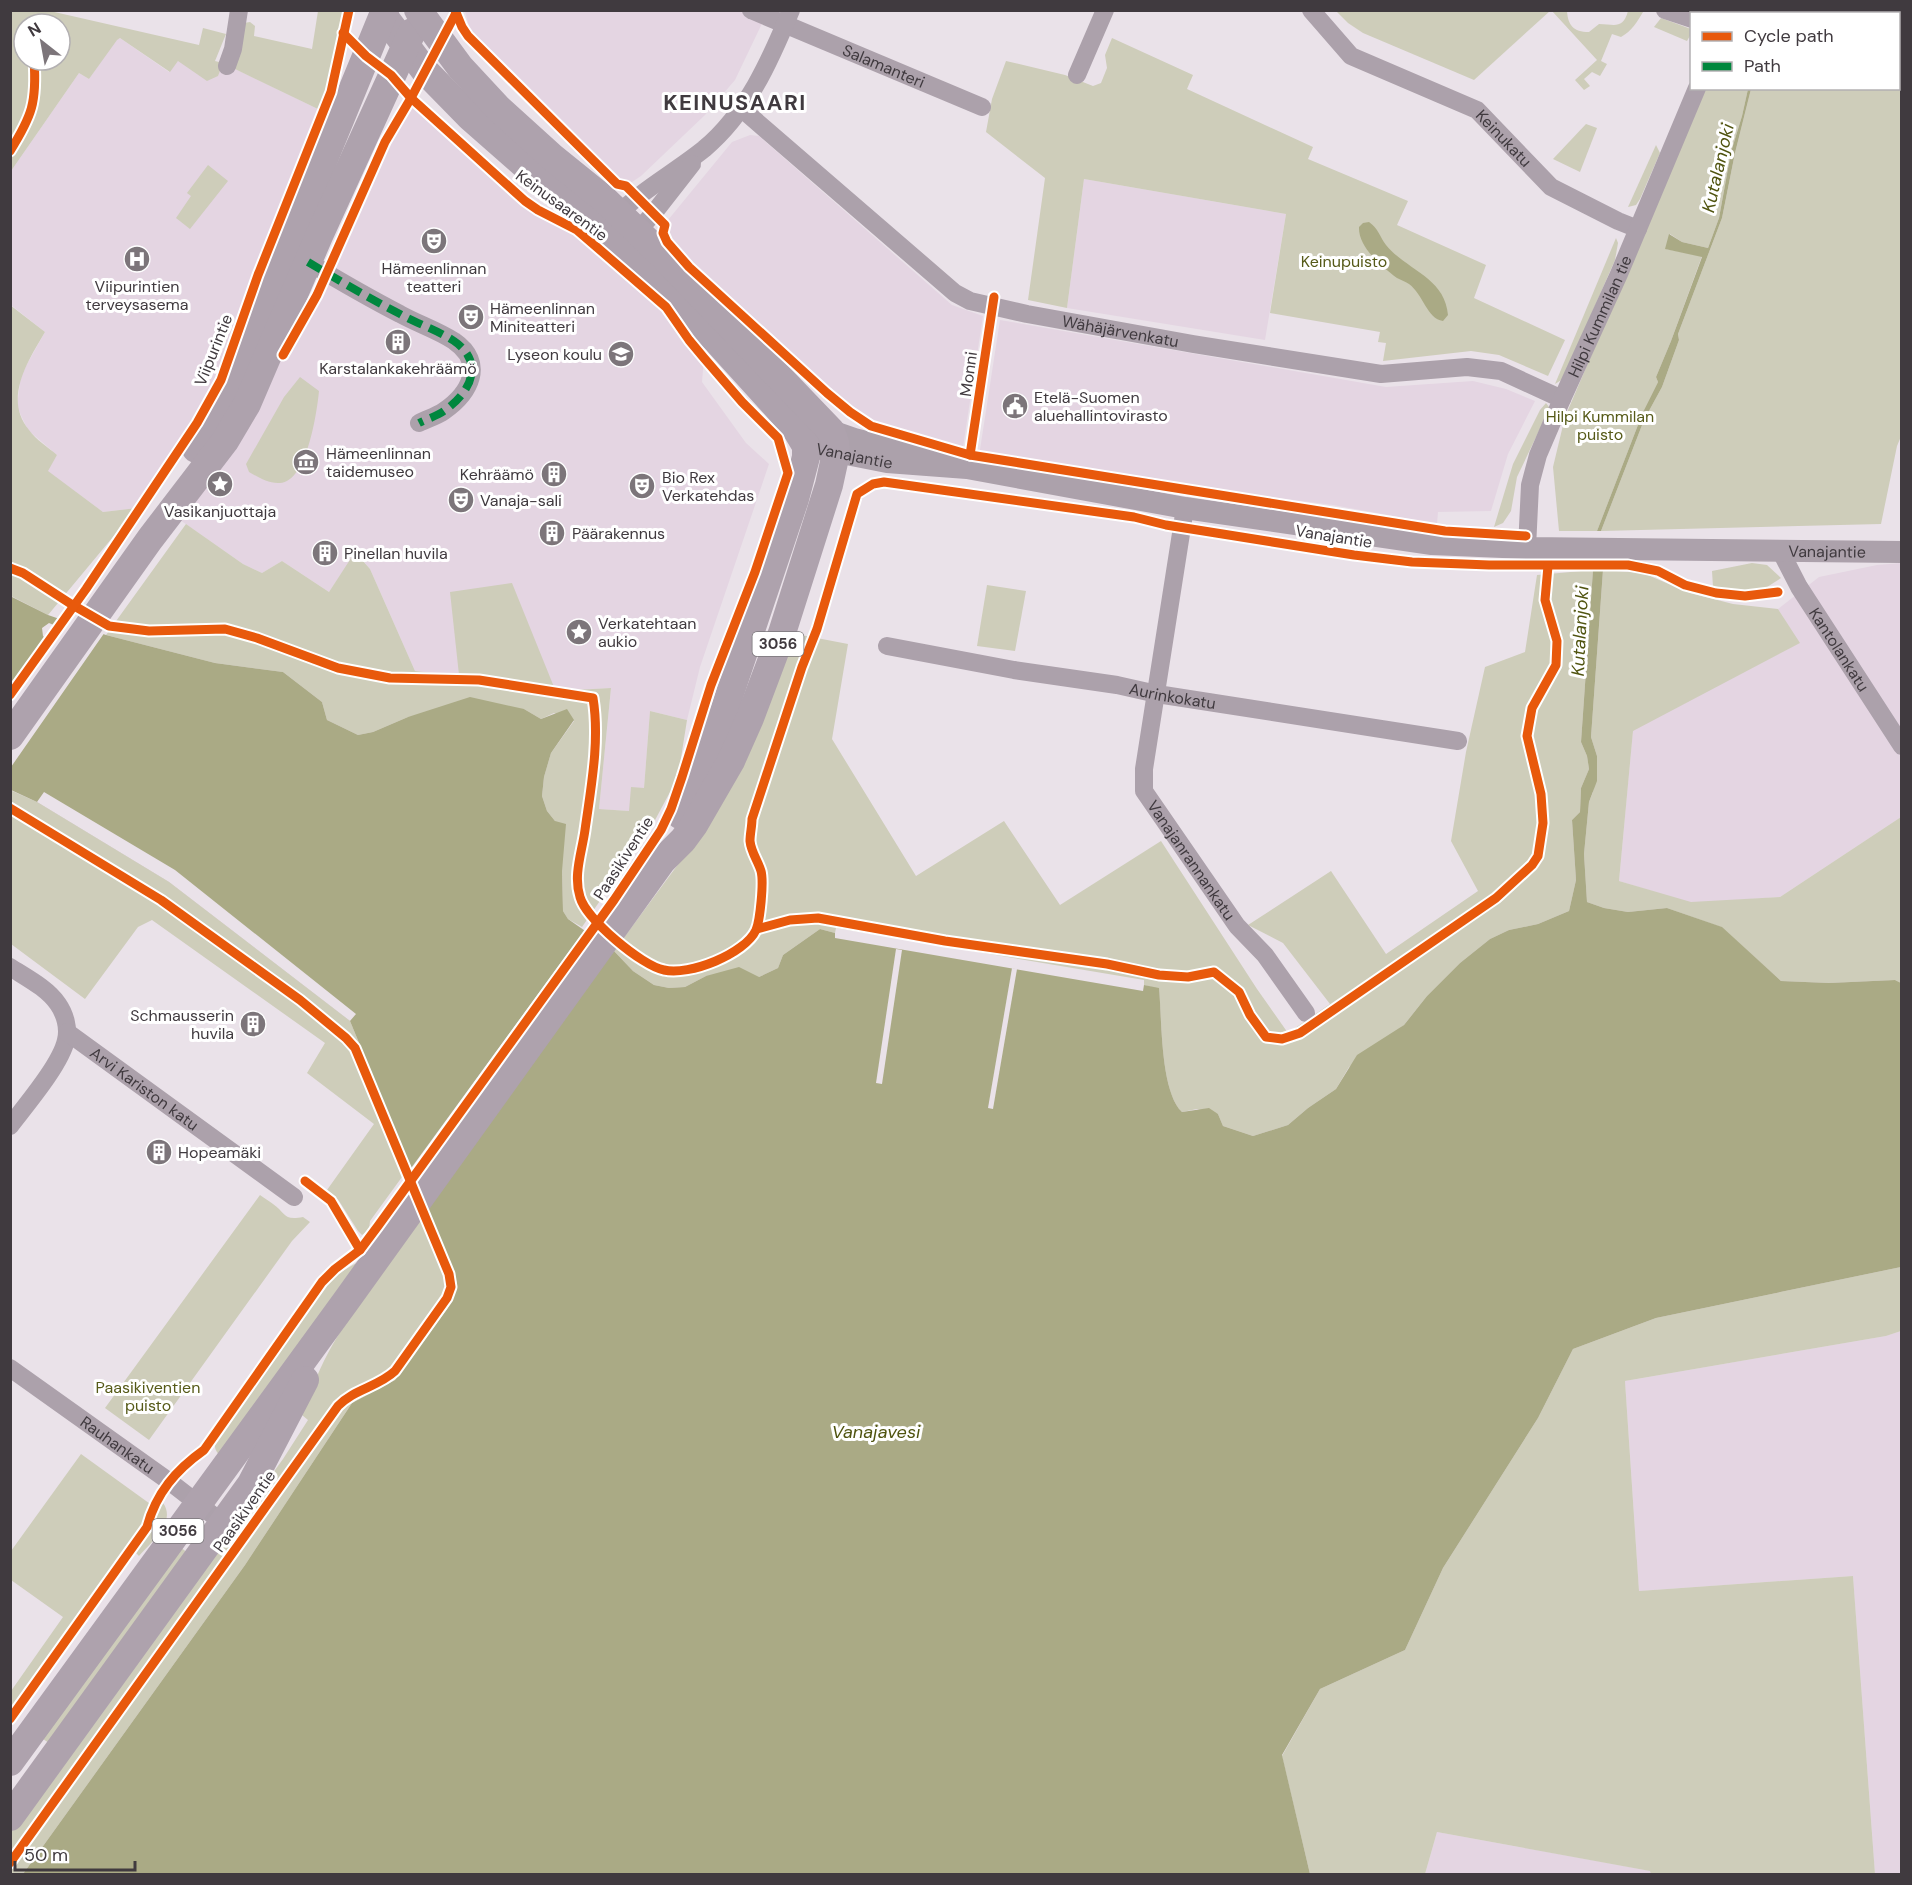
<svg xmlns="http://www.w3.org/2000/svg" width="1912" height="1885" font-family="'DM Sans',sans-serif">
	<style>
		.built { fill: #e4d5e2 }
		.green { fill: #cecdba; fill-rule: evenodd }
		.water { fill: #aaaa85 }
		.pier { fill: #eae2e9 }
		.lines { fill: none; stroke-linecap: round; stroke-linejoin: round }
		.stream { stroke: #aaaa85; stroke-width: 4.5 }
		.minor { stroke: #aca1ab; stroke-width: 18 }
		.tertiary { stroke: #aca1ab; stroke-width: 22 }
		.primary { stroke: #aea2ad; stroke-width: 28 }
		.quiet { stroke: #00873e; stroke-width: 8; stroke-dasharray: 15 8; stroke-linecap: butt }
		.cycleway-casing { stroke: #fff; stroke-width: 13 }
		.cycleway { stroke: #e8590c; stroke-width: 9 }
		.labels { text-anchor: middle; stroke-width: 6; stroke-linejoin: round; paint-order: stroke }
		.shield { fill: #fff; stroke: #797579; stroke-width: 1.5 }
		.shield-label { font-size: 15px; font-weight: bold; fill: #403a3f }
		.street-label { font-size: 16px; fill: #403a3f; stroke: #fff }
		.park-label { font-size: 16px; fill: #565a18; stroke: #fff }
		.poi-label { font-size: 16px; fill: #403a3f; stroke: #fff; text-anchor: start }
		.water-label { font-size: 18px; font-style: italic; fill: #505410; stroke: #fff }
		.district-label { font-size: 22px; font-weight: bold; letter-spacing: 1.5px; fill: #403a3f; stroke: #fff }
	</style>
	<rect width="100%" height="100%" fill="#eae2e9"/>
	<g class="built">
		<polygon points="465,11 768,11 735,80 705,115 641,176 626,186 470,30"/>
		<polygon points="120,38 169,72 178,61 223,63 320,110 280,214 220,379 195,421 137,508 103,512 47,471 57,455 28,430 17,407 21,375 45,332 11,305 11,171 79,73 89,79 116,40"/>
		<polygon points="411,98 525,201 538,210 577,230 666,307 689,340 704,358 702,382 746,443 769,464 700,667 687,720 650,711 644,788 629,811 599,809 611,688 574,690 415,671 370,569 356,552 329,592 282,561 262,573 243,564 180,520 283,355 317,295 385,142"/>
		<polygon points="750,135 759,136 952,305 983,316 963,447 905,432 873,421 854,410 691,265 669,241 665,233 668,220 732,142"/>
		<polygon points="1084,179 1286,214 1265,340 1067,308"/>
		<polygon points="1000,320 1386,387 1473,381 1506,389 1535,401 1508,454 1491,511 1438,512 1437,524 1333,505 1174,485 979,456"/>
		<polygon points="1901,563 1901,817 1780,897 1691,903 1619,881 1633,730 1799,643 1778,609 1819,577 1877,565"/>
		<polygon points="1901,1331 1901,1874 1875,1874 1853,1576 1639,1591 1625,1381 1886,1336"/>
		<polygon points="1437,1832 1651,1871 1651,1874 1425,1874"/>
	</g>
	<g class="green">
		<path d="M11,11H50L199,45L203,28L226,34L215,61L223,63L218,76L207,81L178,61L170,72L120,38L117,40L89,79L79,73L11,171ZM24,24H60V60H24Z"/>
		<polygon points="318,11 346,11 340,33 337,60 320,110 235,69 244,23 250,22 255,26 254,36 312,49"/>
		<polygon points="1336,11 1550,11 1474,80 1363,33 1348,23"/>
		<path d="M1552,11H1567C1568,25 1573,32 1589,32L1599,24C1614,24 1623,30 1628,11L1643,12C1637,22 1632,31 1621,37L1612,34L1601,61L1607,64L1600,76L1592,72L1584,79L1590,86L1584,90L1575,80L1597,60Z"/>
		<polygon points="1661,18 1691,29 1691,34 1687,41 1654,27"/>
		<polygon points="1899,20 1901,21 1902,434 1897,446 1881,524 1601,531 1644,420 1662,387 1679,340 1678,334 1722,218 1735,153 1751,89 1898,88"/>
		<polygon points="1112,38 1193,75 1187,89 1313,147 1308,159 1408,201 1397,225 1486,265 1474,298 1565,340 1548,376 1499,355 1471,351 1383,361 1386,343 1378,342 1380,332 1270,313 1286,214 1084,179 1067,308 1028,300 1045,178 986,132 992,99 1006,61 1065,75 1093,86 1101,83 1107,68 1105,55"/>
		<polygon points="1705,89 1748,89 1742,116 1731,152 1719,218 1708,248 1682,242 1670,234 1666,249 1702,256 1671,341 1656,377 1658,382 1643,412 1597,531 1559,531 1553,467 1565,417"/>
		<polygon points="1586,124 1597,128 1580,172 1553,159"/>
		<polygon points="1656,145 1660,153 1640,199 1636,205 1628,207"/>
		<polygon points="208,165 228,181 190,229 176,218 191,196 187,193"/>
		<polygon points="1616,238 1618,243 1615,260 1563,379 1555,384"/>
		<path d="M10,305L45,332C28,361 3,399 29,430C36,440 48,447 57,455L48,471L103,512L137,508L48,615L11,596Z"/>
		<path d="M300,377L319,391C317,412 307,482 280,483C269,484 258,477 249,472L246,464L284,397Z"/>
		<polygon points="1546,403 1549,407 1548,412 1517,477 1511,511 1503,523 1494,527 1513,464 1540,410"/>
		<polygon points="186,524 243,564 262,573 282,561 329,592 355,552 370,569 415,671 574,690 611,688 599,809 629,811 631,787 644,788 650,711 687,720 678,777 654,822 582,927 568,919 563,911 562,871 555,821 547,811 542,796 544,777 551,753 574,721 554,713 541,719 524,709 408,717 373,732 358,735 327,720 322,702 283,672 215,663 106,635"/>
		<polygon points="1752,563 1767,565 1781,578 1764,589 1754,591 1713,587 1712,571"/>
		<path d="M1593,570L1581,742L1587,756L1589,769L1581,788L1580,812L1572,820L1576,880L1569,911L1538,924L1509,930L1490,939L1460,963L1427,996L1404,1025L1349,1067L1336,1089L1308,1108L1288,1125L1253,1136L1223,1126L1218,1114L1197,1109L1182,1112C1160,1091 1162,1019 1159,989L1144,985V980L836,928L835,933L820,929L783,955L778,968L759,977L706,976L685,987L669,988L654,985L633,971L614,951L682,859L796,634L848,644L832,739L916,876L1004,821L1060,905L1161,841L1257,989L1288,1033L1330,1004L1283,943L1248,925L1331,871L1386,954L1478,891L1451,841L1466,752L1485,667L1525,652L1537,575Z"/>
		<polygon points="1603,570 1643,573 1690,593 1733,604 1778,609 1800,643 1633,731 1619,881 1691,902 1780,897 1901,817 1901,983 1895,980 1829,983 1781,981 1721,927 1667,908 1628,912 1604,908 1587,902 1584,854 1589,802 1593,792 1597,756 1591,737"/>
		<polygon points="512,583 554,687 459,675 450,592"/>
		<polygon points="987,585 1026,591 1015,651 977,646"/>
		<polygon points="10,790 37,802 169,882 350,1021 410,1166 370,1221 369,1230 362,1235 358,1231 339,1201 327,1190 374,1124 307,1073 325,1043 152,920 138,927 85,999 11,944"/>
		<path d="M260,1195C264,1198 269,1201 273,1204C286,1213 283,1221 303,1217L310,1222L292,1241L149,1440L105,1408Z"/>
		<path d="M428,1209L455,1275L457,1285L454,1296L447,1309L395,1380L352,1403L245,1565L23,1874H11L10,1833L55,1774L283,1459L308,1420L302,1415C311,1391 320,1366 333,1344C360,1296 395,1253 428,1209Z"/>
		<path d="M358,1262L221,1456C214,1451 214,1445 216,1438L334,1276Z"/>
		<polygon points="1901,1267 1901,1331 1886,1336 1625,1381 1639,1591 1853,1576 1875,1874 1651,1874 1650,1871 1437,1832 1425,1874 1310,1874 1282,1756 1320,1689 1405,1650 1443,1568 1538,1418 1573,1349 1656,1318"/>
		<polygon points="81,1454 153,1506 147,1527 118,1572 11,1724 11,1691 63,1617 11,1580 11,1551"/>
		<path d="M163,1503C177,1522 150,1543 139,1556L135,1552V1549L151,1530L159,1507Z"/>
		<polygon points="179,1546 189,1554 52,1745 40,1737"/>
	</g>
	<g class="water">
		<polygon points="1748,89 1751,89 1735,153 1722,218 1678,334 1679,340 1662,387 1644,420 1601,531 1597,531 1643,412 1658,382 1656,377 1671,341 1702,257 1665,249 1669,234 1682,242 1708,248 1719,218 1731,152 1742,116"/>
		<path d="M1369,222C1378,228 1380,237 1386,245C1406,270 1445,277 1448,315L1443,321C1427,319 1423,294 1409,284C1406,282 1401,280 1397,278C1382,267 1358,247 1359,227L1363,223Z"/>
		<path d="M1593,570H1603L1591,737L1597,756V781L1589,802L1584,854L1587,902L1604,908L1628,912L1667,908L1722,927L1781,981L1829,983L1895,980L1901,983V1267L1656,1318L1573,1349L1538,1418L1443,1568L1405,1650L1320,1689L1282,1755L1310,1874H23L245,1565L352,1403L395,1380L447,1309L454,1296L457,1285L455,1275L350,1021L169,882L37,802L11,790L10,596L48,615L106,635L215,663L283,672L322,702L327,720L358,735L373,732L408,717L470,697L524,709L541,719L567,709L574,720L551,753L544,777L542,796L547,811L555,821L566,824L562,871L563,911L568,919L614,951L633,971L654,985L669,988L685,987L706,976L739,967L759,977L778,968L783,955L820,929L835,933V938L1143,991L1144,985L1159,988C1162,1019 1160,1091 1182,1112L1209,1108L1218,1114L1223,1126L1253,1136L1288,1125L1308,1108L1336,1089L1357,1055L1404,1025L1427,996L1460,963L1490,939L1509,930L1538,924L1569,911L1576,880L1572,820L1580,812L1581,788L1589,769L1587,756L1581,742Z"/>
	</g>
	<g class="pier">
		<polygon points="62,617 105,632 11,767 11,688 46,639 43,636 42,628 49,623 56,626"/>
		<polygon points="44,792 175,870 356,1014 350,1021 169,882 37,802"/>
		<polygon points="587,927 615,947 425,1210 409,1171"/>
		<polygon points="896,949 902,950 882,1084 876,1083"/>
		<polygon points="1012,968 1017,969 993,1109 988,1108"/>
	</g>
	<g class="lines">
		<polyline class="stream" points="1597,576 1598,554"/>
		<g class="minor">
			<path id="s1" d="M751,10L982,107"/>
			<path id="s2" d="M1311,10L1351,56L1477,110L1551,187L1618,221L1638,229"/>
			<polyline points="1665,10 1692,19"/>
			<polyline points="1728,14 1729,10"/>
			<polyline points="227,66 233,49 239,10"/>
			<polyline points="1077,75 1105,10"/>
			<path id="s3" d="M742,109L955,293L970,301L1027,314L1193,344L1381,374L1467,367L1501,371L1562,399"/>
			<path d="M613,219C640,191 674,173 704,149C747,113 770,61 791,10"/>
			<polyline points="632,237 653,214 692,164"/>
			<path d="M308,262C338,280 369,298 400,314C418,324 437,330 454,341C486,363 470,393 444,411C437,416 427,419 419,423"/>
			<path id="s4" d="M1185,508L1144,769V791L1237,926L1265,955L1306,1013"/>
			<path id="s5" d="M1527,548L1530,485L1538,455L1562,399L1619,274L1697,88"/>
			<path id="s6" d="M1780,550L1799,587L1902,746"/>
			<path id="s7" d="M887,646L1014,670L1117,685L1157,694L1458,741"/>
			<path d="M10,967C27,978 47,988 58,1004C65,1014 69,1028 66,1040C61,1064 26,1105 10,1126"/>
			<path id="s8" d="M67,1032L294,1197"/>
			<path id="s9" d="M10,1368L170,1482L223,1523"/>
		</g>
		<path class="tertiary" id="s10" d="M967,468L854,439L831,431H823L811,437L806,446L887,462L967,468L1185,508L1432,544L1527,548L1902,552"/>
		<g class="primary">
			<polyline points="383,15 425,71 470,117 643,269 717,341 794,426 806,446 806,457 795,499 725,708 692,794 680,815"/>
			<polyline points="196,449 210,430 227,396 385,10"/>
			<polyline points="10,736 150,539 225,441 247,404 319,236 412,32"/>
			<polyline points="10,1762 346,1301 662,861 683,840 694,825 731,761 750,718 782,633 829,485 836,453 835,442 831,431 665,258 604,199 552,157 499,109 460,67 418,10"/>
			<polyline points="10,1817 251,1484 305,1380"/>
		</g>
		<path class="quiet" d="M308,262C338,280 369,298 400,314C418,324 437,330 454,341C486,363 470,393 444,411C437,416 427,419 419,423"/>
		<defs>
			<g id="cycleway">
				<polyline points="455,10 462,27 468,36 617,184 626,186 665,225 663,233 667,242 689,267 827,393 850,412 871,426 970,455 1445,531 1526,536"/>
				<path d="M10,151C32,116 37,102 34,60"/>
				<polyline points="283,355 317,295 385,142 411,98 456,13"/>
				<polyline points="970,455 994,297"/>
				<path d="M10,568L23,573L71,604L109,626L149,631L225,629L257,638L338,668L390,678L479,680L593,698C600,741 591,787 585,830C582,852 573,875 580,897C586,919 642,966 664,970C689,976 745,954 756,930C760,921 764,882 761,871C758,861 751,852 750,841C750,834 752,826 752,819L802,667L817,629L857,494L873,484L884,482L1134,517L1166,525L1354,555L1412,562L1489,565H1628L1658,571L1685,585L1716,593L1745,596L1778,592"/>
				<polyline points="10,695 86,589 197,423 221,380 258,275 331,92 349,10"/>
				<path d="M10,808L161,900L300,1000L346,1038L355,1048L449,1274L451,1287L447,1298L395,1371C378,1387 354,1389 338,1406L10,1863"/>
				<polyline points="757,929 790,920 818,918 945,941 1107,964 1159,975 1188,977 1214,972 1239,992 1250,1015 1266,1037 1282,1039 1300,1033 1496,898 1532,865 1538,856 1543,823 1541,794 1527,736 1532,708 1556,665 1557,641 1545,600 1548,566"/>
				<polyline points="305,1181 331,1201 360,1250"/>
				<path d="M10,1719L147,1527C156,1493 176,1470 204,1450L322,1282L335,1269L360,1250L378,1226L614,900L661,830L671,809L682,777L711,685L755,572L788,473L778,438L742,402L704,358L689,340L666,307L577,230L538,210L525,201L411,98L391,75L366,56L343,33"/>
			</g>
		</defs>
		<use href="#cycleway" class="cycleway-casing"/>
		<use href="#cycleway" class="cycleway"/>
	</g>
	<defs>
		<symbol id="theatre-disc" viewBox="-11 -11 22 22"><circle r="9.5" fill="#7c757a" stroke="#fff"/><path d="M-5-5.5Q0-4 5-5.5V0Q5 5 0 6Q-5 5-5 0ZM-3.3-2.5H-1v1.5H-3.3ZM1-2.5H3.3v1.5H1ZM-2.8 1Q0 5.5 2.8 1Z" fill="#fff"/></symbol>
		<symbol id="hospital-disc" viewBox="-11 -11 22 22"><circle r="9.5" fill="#7c757a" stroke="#fff"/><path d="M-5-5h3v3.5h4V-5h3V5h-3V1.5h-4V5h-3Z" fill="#fff"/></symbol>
		<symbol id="building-disc" viewBox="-11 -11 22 22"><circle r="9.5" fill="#7c757a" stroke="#fff"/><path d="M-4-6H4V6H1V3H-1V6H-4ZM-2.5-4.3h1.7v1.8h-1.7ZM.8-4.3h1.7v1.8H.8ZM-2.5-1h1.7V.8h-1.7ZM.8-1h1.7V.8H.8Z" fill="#fff"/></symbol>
		<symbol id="school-disc" viewBox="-11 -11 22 22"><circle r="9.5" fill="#7c757a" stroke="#fff"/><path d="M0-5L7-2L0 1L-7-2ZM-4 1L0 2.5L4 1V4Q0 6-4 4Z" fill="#fff"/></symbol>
		<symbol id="civic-disc" viewBox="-11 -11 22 22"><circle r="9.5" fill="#7c757a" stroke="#fff"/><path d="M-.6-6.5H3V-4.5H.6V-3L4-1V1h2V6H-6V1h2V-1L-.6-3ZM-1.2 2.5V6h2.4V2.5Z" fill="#fff"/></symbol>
		<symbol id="museum-disc" viewBox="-11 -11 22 22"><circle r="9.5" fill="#7c757a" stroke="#fff"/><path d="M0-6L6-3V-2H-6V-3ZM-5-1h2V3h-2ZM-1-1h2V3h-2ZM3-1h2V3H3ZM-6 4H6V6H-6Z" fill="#fff"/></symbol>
		<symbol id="sight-disc" viewBox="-11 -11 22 22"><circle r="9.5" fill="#7c757a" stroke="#fff"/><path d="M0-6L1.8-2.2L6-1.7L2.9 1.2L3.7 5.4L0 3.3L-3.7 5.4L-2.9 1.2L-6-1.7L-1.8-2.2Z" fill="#fff"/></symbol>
	</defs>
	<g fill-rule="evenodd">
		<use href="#theatre-disc" x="419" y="226" width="30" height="30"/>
		<use href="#hospital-disc" x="122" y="244" width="30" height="30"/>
		<use href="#theatre-disc" x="456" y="302" width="30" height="30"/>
		<use href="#building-disc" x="383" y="327" width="30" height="30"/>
		<use href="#school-disc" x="606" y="339" width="30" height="30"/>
		<use href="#civic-disc" x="1000" y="391" width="30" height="30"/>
		<use href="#museum-disc" x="291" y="447" width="30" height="30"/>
		<use href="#building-disc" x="539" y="459" width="30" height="30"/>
		<use href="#sight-disc" x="205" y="469" width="30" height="30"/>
		<use href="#theatre-disc" x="627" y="471" width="30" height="30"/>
		<use href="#theatre-disc" x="446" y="485" width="30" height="30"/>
		<use href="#building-disc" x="537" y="518" width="30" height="30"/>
		<use href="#building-disc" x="310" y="538" width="30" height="30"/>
		<use href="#sight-disc" x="564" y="617" width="30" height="30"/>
		<use href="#building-disc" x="238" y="1009" width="30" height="30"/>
		<use href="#building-disc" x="144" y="1137" width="30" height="30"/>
	</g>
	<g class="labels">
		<g class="shield">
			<rect x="752.5" y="632" width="51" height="24" rx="4.5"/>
			<rect x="152.5" y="1519" width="51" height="24" rx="4.5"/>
		</g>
		<g class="shield-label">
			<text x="778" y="649">3056</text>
			<text x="178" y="1536">3056</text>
		</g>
		<g class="street-label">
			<text dy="6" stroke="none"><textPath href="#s1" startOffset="144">Salamanteri</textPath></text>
			<text dy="6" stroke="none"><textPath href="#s2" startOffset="237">Keinukatu</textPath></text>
			<text transform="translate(562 205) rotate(36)" y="6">Keinusaarentie</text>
			<text dy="6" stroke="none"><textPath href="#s5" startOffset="246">Hilpi Kummilan tie</textPath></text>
			<text dy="6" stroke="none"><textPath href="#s3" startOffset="452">Wähäjärvenkatu</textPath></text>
			<text transform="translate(213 350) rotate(-68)" y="6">Viipurintie</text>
			<text transform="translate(968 374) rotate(-82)" y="6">Monni</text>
			<text dy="6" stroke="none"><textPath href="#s10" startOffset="222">Vanajantie</textPath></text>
			<text transform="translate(1334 536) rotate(9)" y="6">Vanajantie</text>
			<text dy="6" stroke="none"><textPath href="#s10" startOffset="1202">Vanajantie</textPath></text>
			<text dy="6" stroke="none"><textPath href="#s6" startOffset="116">Kantolankatu</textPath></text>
			<text dy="6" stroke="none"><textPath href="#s7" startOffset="290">Aurinkokatu</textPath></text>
			<text transform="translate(623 858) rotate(-57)" y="6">Paasikiventie</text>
			<text dy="6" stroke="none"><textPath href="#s4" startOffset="370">Vanajanrannankatu</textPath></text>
			<text dy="6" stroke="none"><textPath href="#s8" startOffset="96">Arvi Kariston katu</textPath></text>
			<text dy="6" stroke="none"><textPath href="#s9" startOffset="132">Rauhankatu</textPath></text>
			<text transform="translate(244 1511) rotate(-55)" y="6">Paasikiventie</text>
		</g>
		<g class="park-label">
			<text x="1344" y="267">Keinupuisto</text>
			<text x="1600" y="422">Hilpi Kummilan<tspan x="1600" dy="18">puisto</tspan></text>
			<text x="148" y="1393">Paasikiventien<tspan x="148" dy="18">puisto</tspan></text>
		</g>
		<g class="poi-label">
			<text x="434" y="274" text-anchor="middle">Hämeenlinnan<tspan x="434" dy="18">teatteri</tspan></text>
			<text x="137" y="292" text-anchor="middle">Viipurintien<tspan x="137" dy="18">terveysasema</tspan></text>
			<text x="490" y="314">Hämeenlinnan<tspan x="490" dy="18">Miniteatteri</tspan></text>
			<text x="602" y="360" text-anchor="end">Lyseon koulu</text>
			<text x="398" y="374" text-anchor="middle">Karstalankakehräämö</text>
			<text x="1034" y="403">Etelä-Suomen<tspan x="1034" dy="18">aluehallintovirasto</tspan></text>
			<text x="326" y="459">Hämeenlinnan<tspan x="326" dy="18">taidemuseo</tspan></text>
			<text x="534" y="480" text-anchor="end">Kehräämö</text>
			<text x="662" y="483">Bio Rex<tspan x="662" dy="18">Verkatehdas</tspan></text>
			<text x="480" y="506">Vanaja-sali</text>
			<text x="220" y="517" text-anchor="middle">Vasikanjuottaja</text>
			<text x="572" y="539">Päärakennus</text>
			<text x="344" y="559">Pinellan huvila</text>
			<text x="598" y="629">Verkatehtaan<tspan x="598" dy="18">aukio</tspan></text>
			<text x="234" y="1021" text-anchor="end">Schmausserin<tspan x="234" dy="18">huvila</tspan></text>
			<text x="178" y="1158">Hopeamäki</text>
		</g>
		<g class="water-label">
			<text transform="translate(1718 168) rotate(-77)" y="6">Kutalanjoki</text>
			<text transform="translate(1580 631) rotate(-87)" y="6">Kutalanjoki</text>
			<text x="876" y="1438">Vanajavesi</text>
		</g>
		<g class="district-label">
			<text x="735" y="110">KEINUSAARI</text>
		</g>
	</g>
	<rect width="1912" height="1885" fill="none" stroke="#403a3f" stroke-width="24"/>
	<rect x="1690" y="12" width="210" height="78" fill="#ffffff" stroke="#b3b0b2" stroke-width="1.5"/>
	<rect x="1702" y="32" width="30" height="9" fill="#e8590c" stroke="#b3b0b2" stroke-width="1.5"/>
	<text x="1744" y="42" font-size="18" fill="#403a3f">Cycle path</text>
	<rect x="1702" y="62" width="30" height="9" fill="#00873e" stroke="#b3b0b2" stroke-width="1.5"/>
	<text x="1744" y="72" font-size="18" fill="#403a3f">Path</text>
	<g transform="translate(42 42) rotate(329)"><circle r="28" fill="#ffffff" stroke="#b3b0b2" stroke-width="1.5"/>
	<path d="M0-4.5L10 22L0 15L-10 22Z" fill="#7c757a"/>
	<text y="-9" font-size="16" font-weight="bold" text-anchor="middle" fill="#403a3f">N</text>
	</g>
	<path d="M15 1861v9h120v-9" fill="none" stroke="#403a3f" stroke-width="3"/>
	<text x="24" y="1861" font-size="18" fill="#403a3f" stroke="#ffffff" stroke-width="4.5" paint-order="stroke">50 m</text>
</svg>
